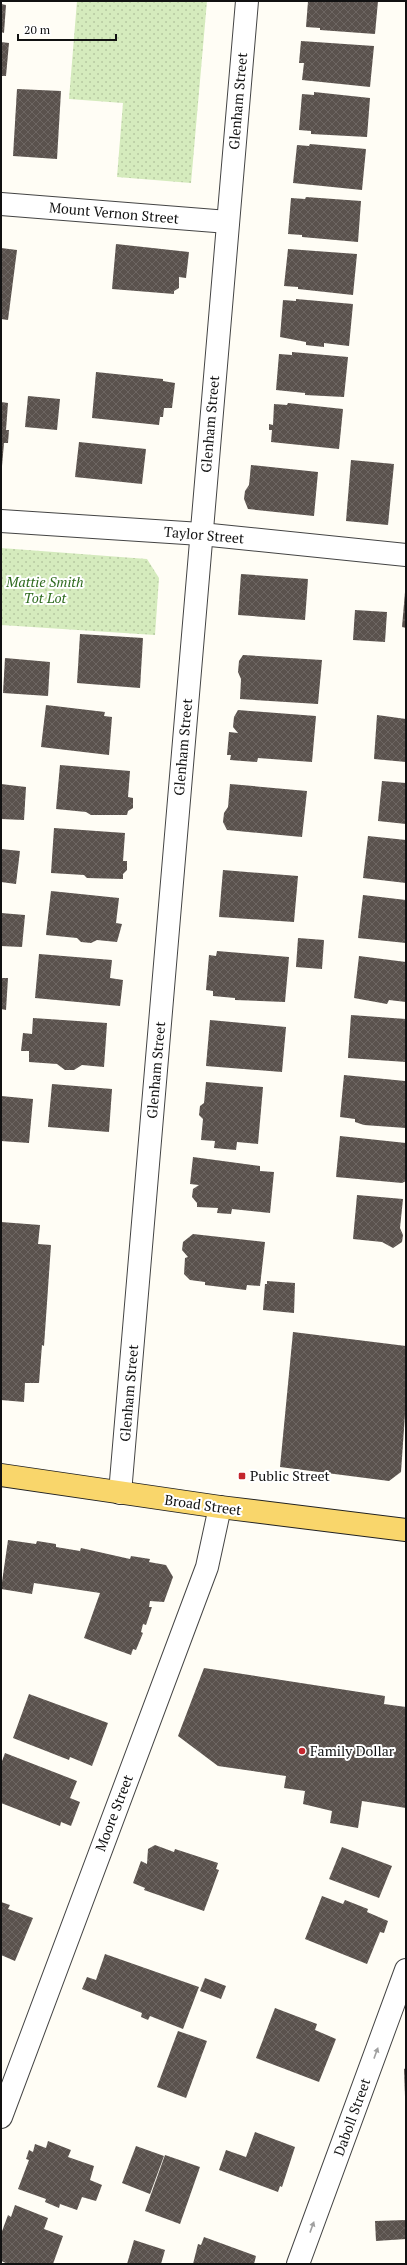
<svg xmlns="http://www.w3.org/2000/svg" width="407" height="2265" font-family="'PT Serif',serif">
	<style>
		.park { fill: url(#park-dots) }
		.building { fill: url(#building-cross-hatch) }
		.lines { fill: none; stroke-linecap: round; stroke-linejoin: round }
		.street-casing { stroke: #444; stroke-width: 24 }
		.primary-casing { stroke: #222; stroke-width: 24 }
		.street { stroke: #fff; stroke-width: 22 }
		.primary { stroke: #f9d66b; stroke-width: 22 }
		.oneway { fill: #a0a0a0 }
		.poi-dot { fill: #c4262e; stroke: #fff; stroke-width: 1.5 }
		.labels { text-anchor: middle; stroke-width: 4; stroke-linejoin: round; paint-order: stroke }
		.street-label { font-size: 14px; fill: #111; stroke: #fff }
		.park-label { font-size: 14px; font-style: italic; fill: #2f6b1f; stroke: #fff }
		.poi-label { font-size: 14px; fill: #111; stroke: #fff; text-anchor: start }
	</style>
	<defs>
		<pattern id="park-dots" width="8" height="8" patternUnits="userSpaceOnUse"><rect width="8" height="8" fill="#d5ebbd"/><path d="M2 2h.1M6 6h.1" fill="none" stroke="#b6c8a1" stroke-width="1.8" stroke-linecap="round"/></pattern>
		<pattern id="building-cross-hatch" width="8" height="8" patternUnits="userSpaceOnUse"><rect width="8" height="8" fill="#5a524d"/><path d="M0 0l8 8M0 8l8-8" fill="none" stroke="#6d6662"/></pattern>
	</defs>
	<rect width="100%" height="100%" fill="#fffdf5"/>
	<g class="park">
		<polygon points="77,1 207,1 191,183 117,177 123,103 69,99"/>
		<polygon points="1,548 147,559 159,578 155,635 1,625"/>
	</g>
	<g class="building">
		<polygon points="308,1 378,1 375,34 320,30 320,28 306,27"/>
		<polygon points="1,4 6,5 4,33 1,32"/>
		<polygon points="301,41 374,46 370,87 302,80 304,63 299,63"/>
		<polygon points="1,42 9,43 6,76 1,76"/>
		<polygon points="17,89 61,91 57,159 13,156"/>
		<polygon points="314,92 370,98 367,137 311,134 311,131 299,130 302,94 314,95"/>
		<polygon points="310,144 366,149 362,190 293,183 297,145 309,146"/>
		<polygon points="306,197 361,201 358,242 302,237 302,235 288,234 291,198 305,199"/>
		<polygon points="116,244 189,252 186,278 179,277 179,288 174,291 174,294 112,289"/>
		<polygon points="1,248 17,250 8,320 1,319"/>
		<polygon points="288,249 357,254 353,295 298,289 298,287 284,286"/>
		<polygon points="296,299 353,304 349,346 324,343 324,347 306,345 306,342 280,337 283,300 296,301"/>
		<polygon points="292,352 348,357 344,397 305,395 305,393 276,390 279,354 292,355"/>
		<polygon points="96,372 163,379 163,381 175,383 172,408 164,408 163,417 160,417 159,425 92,418"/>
		<polygon points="28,396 60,399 57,430 25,427"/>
		<polygon points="1,402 8,403 6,430 9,430 8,443 4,443 2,466"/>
		<polygon points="288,403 343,409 339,449 271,442 272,430 269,430 269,424 273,425 274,404 287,405"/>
		<polygon points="79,442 146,449 142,484 75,477"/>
		<polygon points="351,460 394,464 388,525 346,521"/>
		<polygon points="251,465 318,472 314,516 248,509 244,499 245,491 249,485"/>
		<polygon points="241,574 308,579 305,620 238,615"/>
		<polygon points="405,592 406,592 406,628 402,627"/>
		<polygon points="355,610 387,612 385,642 353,640"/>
		<polygon points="80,634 143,638 140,688 77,683"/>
		<polygon points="243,655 322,660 318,704 240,699 241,679 238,672 239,661"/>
		<polygon points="5,658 50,662 48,696 3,693"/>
		<polygon points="46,705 105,712 104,716 112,717 109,755 41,747"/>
		<polygon points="238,710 316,716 312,762 258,758 257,762 230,760 231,755 227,755 229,732 238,733 233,727 234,717"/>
		<polygon points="377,715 406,719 406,762 374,759"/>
		<polygon points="60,765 130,771 128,797 133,798 133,808 128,811 127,815 91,815 86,812 56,809"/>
		<polygon points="382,781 406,783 406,824 378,821"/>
		<polygon points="1,784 26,787 24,820 1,819"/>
		<polygon points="230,784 307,791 302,837 227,830 223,822 224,813 228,807"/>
		<polygon points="54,828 125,833 123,861 127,861 127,870 123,874 123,879 87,878 84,875 51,873"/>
		<polygon points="368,836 406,840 406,883 363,878"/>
		<polygon points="1,849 20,851 16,884 1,882"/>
		<polygon points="223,870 298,876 294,922 219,917"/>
		<polygon points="51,891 119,898 116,923 122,924 117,942 97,940 91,943 81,942 77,938 46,935"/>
		<polygon points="363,895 406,900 406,943 358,938"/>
		<polygon points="1,913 25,915 22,947 1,946"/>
		<polygon points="298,938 324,940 322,969 296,967"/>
		<polygon points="217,951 289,957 285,1002 235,1000 235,998 213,996 213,991 206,990 209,955 216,956"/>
		<polygon points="39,954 112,960 110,978 123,980 120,1006 35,998"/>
		<polygon points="359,956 406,962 406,1002 389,1000 387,1004 354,998"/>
		<polygon points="1,978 8,978 6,1010 1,1009"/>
		<polygon points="351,1015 406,1019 406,1062 348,1058"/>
		<polygon points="33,1018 107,1023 104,1067 82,1065 74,1070 65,1070 57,1064 29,1062 29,1051 21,1051 23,1033 32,1034"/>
		<polygon points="210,1020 286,1027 282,1072 206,1066"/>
		<polygon points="344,1075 405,1081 406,1128 364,1125 355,1122 355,1119 340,1117"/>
		<polygon points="206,1082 263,1087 258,1144 237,1142 236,1150 214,1148 215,1141 201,1140 203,1119 199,1115 200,1106 204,1103"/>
		<polygon points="52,1084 112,1089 109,1132 48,1127"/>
		<polygon points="1,1096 33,1099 29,1143 1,1141"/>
		<polygon points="340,1136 406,1143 406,1181 402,1183 336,1177"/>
		<polygon points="193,1157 260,1166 260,1171 274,1172 270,1213 232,1209 231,1214 217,1213 218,1208 197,1207 197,1203 192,1197 193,1189 199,1185 190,1184"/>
		<polygon points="357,1195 403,1199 400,1228 403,1235 402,1242 393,1248 382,1242 353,1239"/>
		<polygon points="1,1222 40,1225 38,1244 51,1245 44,1346 42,1345 39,1383 25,1383 24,1402 1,1400"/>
		<polygon points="193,1234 265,1242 260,1286 247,1285 246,1290 205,1285 205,1282 190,1280 184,1274 185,1258 188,1257 182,1250 183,1242"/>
		<polygon points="267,1281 295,1283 294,1313 263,1310 265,1284 267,1284"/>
		<polygon points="293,1332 406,1346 406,1400 401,1472 389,1481 280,1467"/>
		<polygon points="8,1540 36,1544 37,1541 56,1544 56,1547 80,1551 81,1548 130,1559 131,1556 150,1559 149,1562 166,1565 173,1577 164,1602 150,1601 149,1607 152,1607 146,1625 143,1624 141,1632 143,1633 136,1650 133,1649 131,1655 84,1638 100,1593 34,1583 32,1594 1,1589"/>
		<polygon points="204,1668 385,1696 384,1704 406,1707 406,1808 362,1801 358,1828 330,1823 332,1811 303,1804 305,1791 284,1788 286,1776 218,1766 178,1736"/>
		<polygon points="29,1694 108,1723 92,1766 70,1757 69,1760 13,1738"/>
		<polygon points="5,1753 77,1781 70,1798 80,1802 71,1826 61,1822 60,1826 1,1803 1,1764"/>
		<polygon points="155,1845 174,1852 175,1849 218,1863 216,1869 219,1870 204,1911 144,1890 145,1888 133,1883 141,1861 147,1864 148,1849"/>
		<polygon points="342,1847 392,1866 379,1898 329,1879"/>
		<polygon points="322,1896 343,1904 345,1900 368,1909 367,1912 388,1921 384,1933 380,1932 367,1964 305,1939"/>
		<polygon points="1,1902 10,1905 8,1909 33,1918 15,1961 1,1955"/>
		<polygon points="105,1954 199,1987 183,2029 150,2016 148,2020 141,2017 142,2013 82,1989 87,1977 96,1980"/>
		<polygon points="205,1978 226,1986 221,1999 200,1991"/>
		<polygon points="275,2008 317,2024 315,2030 336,2039 319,2082 256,2058"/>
		<polygon points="178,2031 207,2041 186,2098 157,2087"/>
		<polygon points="406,2068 406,2096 405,2096 404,2069"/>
		<polygon points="255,2132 295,2147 282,2187 280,2186 278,2192 219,2170 226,2150 246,2157"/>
		<polygon points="48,2141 71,2150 68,2157 94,2166 90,2180 102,2185 96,2201 82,2197 77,2210 60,2204 59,2208 45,2202 46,2199 18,2189 29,2160 26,2159 29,2150 33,2152 35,2144 46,2148"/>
		<polygon points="136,2146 164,2156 150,2194 122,2183"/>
		<polygon points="165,2155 200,2167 180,2224 145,2211"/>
		<polygon points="15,2205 48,2218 44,2229 63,2236 53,2264 8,2264 1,2261 1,2234 8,2215 11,2217"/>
		<polygon points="406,2220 406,2239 376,2241 375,2221"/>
		<polygon points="204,2237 256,2256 254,2264 193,2264 198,2244 201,2245"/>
		<polygon points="134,2240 165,2250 161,2264 127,2264"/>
	</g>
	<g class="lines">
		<defs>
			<g id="street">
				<polyline points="1,204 228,222"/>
				<polyline points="1,521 201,534 406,555"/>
				<polyline points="120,1493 247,1"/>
				<polyline points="1,2117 207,1567 220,1507"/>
				<polyline points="298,2264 406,1970"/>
			</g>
			<polyline id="primary" points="1,1475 220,1507 406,1530"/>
		</defs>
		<use href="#street" class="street-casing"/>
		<use href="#primary" class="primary-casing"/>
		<use href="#street" class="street"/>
		<use href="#primary" class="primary"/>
	</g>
	<defs><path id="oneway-solid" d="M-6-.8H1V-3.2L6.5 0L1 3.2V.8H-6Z"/></defs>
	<g class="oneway">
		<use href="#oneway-solid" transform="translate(376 2053) rotate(-70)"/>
		<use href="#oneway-solid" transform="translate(312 2227) rotate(-70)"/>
	</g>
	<g class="poi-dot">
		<rect x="238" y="1472" width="8" height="8" rx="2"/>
		<circle cx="302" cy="1751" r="4"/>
	</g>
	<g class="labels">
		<g class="street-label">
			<text transform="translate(238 101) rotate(-85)" y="5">Glenham Street</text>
			<text transform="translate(114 213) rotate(5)" y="5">Mount Vernon Street</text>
			<text transform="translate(210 424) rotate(-85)" y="5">Glenham Street</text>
			<text transform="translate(204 535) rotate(5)" y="5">Taylor Street</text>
			<text transform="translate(183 747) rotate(-85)" y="5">Glenham Street</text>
			<text transform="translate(156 1070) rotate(-85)" y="5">Glenham Street</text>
			<text transform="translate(129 1393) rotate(-85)" y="5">Glenham Street</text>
			<text transform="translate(203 1505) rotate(8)" y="5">Broad Street</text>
			<text transform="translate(114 1813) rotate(-69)" y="5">Moore Street</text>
			<text transform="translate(352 2117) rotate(-70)" y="5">Daboll Street</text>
		</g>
		<g class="park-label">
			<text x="45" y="587">Mattie Smith<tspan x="45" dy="16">Tot Lot</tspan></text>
		</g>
		<g class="poi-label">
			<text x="250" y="1481">Public Street</text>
			<text x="310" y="1756">Family Dollar</text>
		</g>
	</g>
	<rect width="407" height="2265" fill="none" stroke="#111111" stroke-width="4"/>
	<path d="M18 34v6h98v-6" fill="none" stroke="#111111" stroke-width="2"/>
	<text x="24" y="34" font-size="12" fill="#111111" stroke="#ffffff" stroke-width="3" paint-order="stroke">20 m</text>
</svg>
